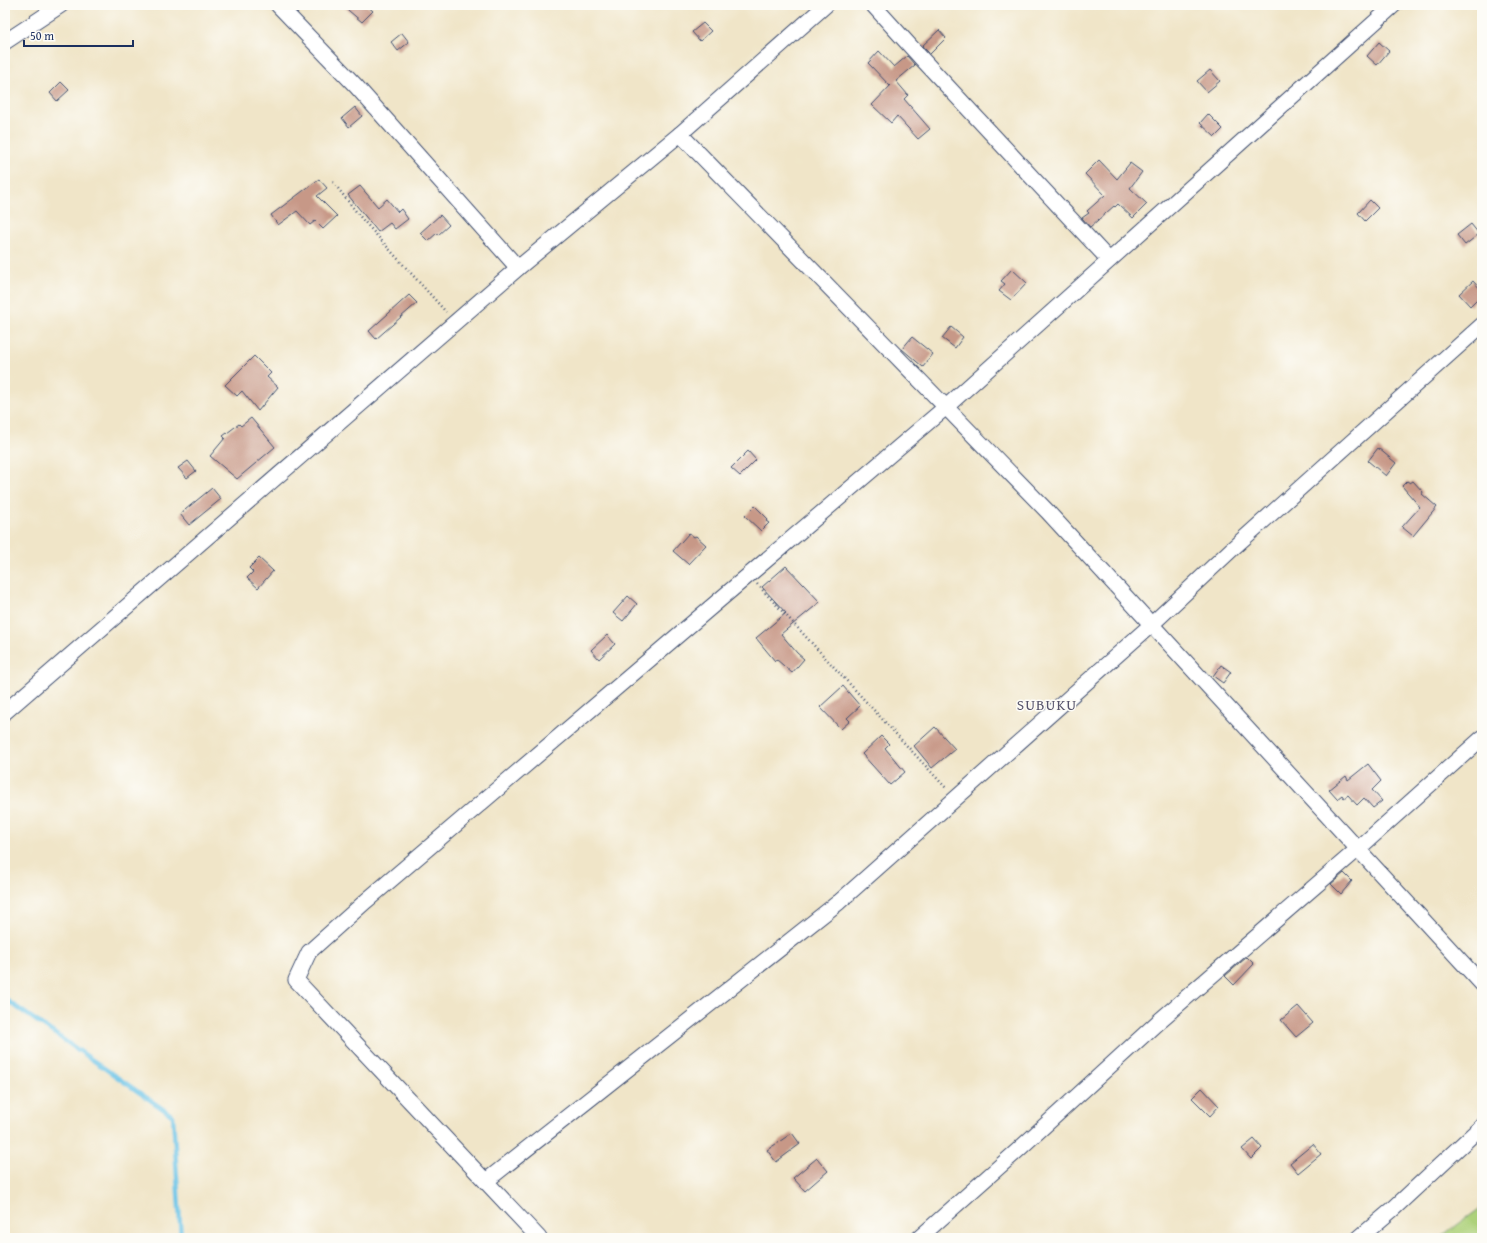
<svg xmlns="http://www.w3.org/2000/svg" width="1487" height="1243" font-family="'Gentium Book Plus',serif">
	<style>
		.green { fill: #add17a; stroke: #64806c }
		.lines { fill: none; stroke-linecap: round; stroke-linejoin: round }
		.stream { stroke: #69c3e7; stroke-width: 4.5 }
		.building { fill: #c79887 }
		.minor-casing { stroke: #3b4a6e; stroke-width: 17 }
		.path { stroke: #3b4a6e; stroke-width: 2.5; stroke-dasharray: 1 3; stroke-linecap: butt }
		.minor { stroke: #fff; stroke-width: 15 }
		.labels { text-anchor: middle; stroke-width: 3; stroke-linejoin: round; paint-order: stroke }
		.quarter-label { font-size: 15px; letter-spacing: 1px; fill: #57546c; stroke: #fdfcf7 }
	</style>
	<rect width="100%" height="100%" fill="#fdfcf7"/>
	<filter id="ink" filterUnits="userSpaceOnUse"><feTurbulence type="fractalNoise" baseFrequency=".025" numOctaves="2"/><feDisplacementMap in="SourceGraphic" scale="8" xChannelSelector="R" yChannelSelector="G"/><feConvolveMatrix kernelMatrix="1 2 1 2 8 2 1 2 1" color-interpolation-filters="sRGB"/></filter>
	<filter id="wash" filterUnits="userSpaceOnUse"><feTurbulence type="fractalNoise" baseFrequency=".012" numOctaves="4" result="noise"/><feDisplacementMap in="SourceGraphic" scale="16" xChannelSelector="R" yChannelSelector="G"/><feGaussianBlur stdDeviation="0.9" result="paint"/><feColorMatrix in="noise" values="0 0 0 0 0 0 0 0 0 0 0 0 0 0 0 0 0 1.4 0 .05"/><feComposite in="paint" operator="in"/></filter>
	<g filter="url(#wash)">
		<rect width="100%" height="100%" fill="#f0e5c8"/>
		<polygon class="green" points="1482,1207 1482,1238 1439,1238"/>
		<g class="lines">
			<polyline class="stream" points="5,999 173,1116 181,1238"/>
		</g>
		<g id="blocks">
			<g class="building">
				<polygon points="342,5 366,5 373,11 362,22"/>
				<polygon points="703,23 711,31 700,41 692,32"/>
				<polygon points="939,30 946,38 930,54 922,46"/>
				<polygon points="402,33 409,42 398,51 391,42"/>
				<polygon points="1379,42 1389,51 1377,65 1367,56"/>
				<polygon points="879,51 894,67 907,56 915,65 896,81 908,95 904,99 930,129 918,139 897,116 891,123 872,105 892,84 890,86 868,63"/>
				<polygon points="1210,70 1220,81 1207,92 1197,81"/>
				<polygon points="61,82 69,90 57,101 50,93"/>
				<polygon points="355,107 362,116 349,127 342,118"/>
				<polygon points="1208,114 1223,129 1215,137 1200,123"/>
				<polygon points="1099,160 1117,179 1130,163 1142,172 1130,188 1147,204 1133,218 1118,204 1115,207 1114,206 1090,227 1082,218 1089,213 1087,211 1105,195 1085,174"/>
				<polygon points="319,179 327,188 317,196 337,216 323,229 315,221 310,225 297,211 278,225 271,215"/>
				<polygon points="360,186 378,207 387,199 398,212 401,209 408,219 395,229 390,223 378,232 348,195"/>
				<polygon points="1370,200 1378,208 1365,221 1358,213"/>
				<polygon points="440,215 449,225 438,235 437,233 428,241 420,233"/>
				<polygon points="1471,224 1479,234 1465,245 1457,235"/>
				<polygon points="1012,269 1027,283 1011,300 999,291 1005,284 1001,281"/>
				<polygon points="1473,281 1482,291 1482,294 1470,306 1459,294"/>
				<polygon points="409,295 417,303 376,339 369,331"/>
				<polygon points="951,327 963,337 955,348 942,338"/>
				<polygon points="912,337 933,354 923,367 902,349"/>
				<polygon points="254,356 271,373 267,377 278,387 258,411 242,391 237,396 225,385"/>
				<polygon points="251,418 275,447 237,479 210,456 225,438 223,436 239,424 241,426"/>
				<polygon points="1378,448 1396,463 1386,476 1368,461"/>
				<polygon points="748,451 756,460 740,476 731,468"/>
				<polygon points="188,461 196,471 187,478 178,468"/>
				<polygon points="1407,481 1410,483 1413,481 1423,492 1422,494 1437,507 1413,536 1402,527 1420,507 1402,486"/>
				<polygon points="212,488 221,499 189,525 180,514"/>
				<polygon points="755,506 768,519 766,521 769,523 761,531 745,516"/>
				<polygon points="689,533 694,537 696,536 706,545 688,564 673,551"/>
				<polygon points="259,558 273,571 258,588 247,578 253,572 249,568"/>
				<polygon points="786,566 820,602 781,634 797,653 804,659 792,673 776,659 775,661 756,638 786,613 762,587"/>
				<polygon points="628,596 637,604 623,621 613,613"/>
				<polygon points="607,635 615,644 599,659 591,650"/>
				<polygon points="1221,665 1231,672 1223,683 1213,676"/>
				<polygon points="843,686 860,706 847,718 850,721 841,729 820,707"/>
				<polygon points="935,727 955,749 932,768 914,746"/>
				<polygon points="881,736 889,744 885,748 905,772 890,785 862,754"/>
				<polygon points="1368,764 1381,781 1372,790 1382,801 1373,808 1364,798 1357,805 1348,795 1344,798 1342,795 1337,799 1329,790 1346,776 1348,780"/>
				<polygon points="1344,873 1352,881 1341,894 1331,884"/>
				<polygon points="1247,957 1254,964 1234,985 1225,976"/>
				<polygon points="1298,1006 1313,1023 1296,1037 1281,1020"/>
				<polygon points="1202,1088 1219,1106 1210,1116 1192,1098"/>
				<polygon points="792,1133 800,1144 776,1162 767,1150"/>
				<polygon points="1254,1139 1262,1148 1251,1159 1242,1149"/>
				<polygon points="1313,1144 1321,1154 1298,1173 1290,1163"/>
				<polygon points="817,1158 828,1171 805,1191 793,1178"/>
			</g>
		</g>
	</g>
	<g filter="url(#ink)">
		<use href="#blocks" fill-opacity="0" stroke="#3b4a6e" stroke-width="1"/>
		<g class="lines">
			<defs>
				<g id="minor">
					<polyline points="278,5 356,86 518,268"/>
					<polyline points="873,5 922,59 1109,260"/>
					<polyline points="5,42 61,5"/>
					<polyline points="680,134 826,5"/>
					<polyline points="5,712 518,268 680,134 1047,511 1482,984"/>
					<polyline points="486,1181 839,902 1151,625 1232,549 1482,325"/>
					<polyline points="539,1238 296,980 309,952 366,901 946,407 1394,5"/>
					<polyline points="919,1238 1017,1151 1158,1022 1358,849 1482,738"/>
					<polyline points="1359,1238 1393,1209 1482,1126"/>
				</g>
			</defs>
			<use href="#minor" class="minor-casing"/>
			<g class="path">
				<polyline points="333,182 362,219 446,312"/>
				<polyline points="757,584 946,788"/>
			</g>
			<use href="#minor" class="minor"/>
		</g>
	</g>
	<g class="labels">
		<g class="quarter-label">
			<text x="1047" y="710">SUBUKU</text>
		</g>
	</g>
	<rect width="1487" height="1243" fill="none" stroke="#fdfcf7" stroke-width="20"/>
	<path d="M24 40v6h109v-6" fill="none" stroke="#1b2f5e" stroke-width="2"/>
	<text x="30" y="40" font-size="12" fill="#1b2f5e" stroke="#fdfcf7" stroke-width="3" paint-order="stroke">50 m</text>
</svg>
